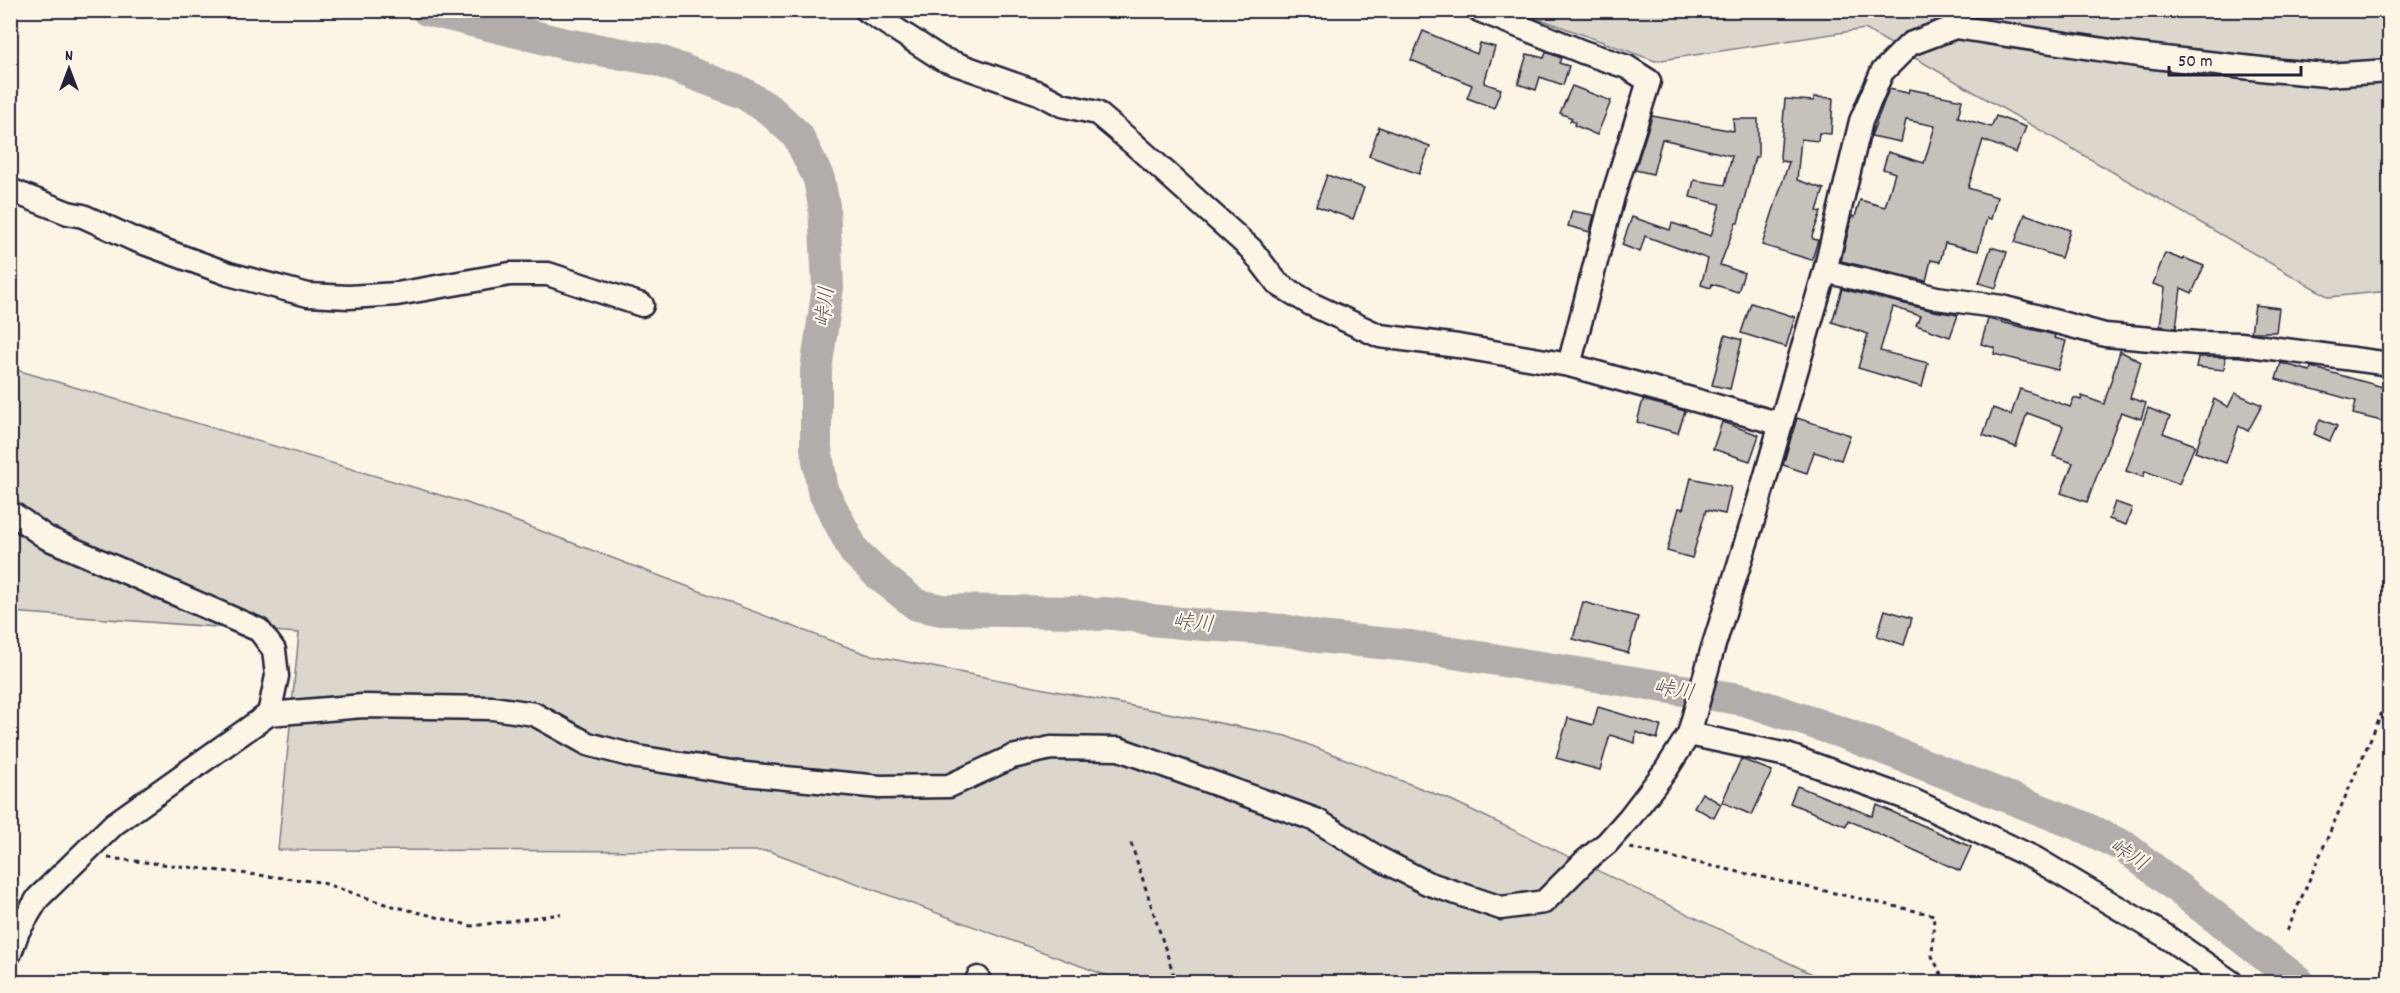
<svg xmlns="http://www.w3.org/2000/svg" width="2400" height="993" font-family="Dekko,'Klee One',sans-serif">
	<style>
		.green { fill: #dcd6cc; stroke: #7f7c84; stroke-width: 1.5 }
		.lines { fill: none; stroke-linecap: round; stroke-linejoin: round }
		.river { stroke: #b2adab; stroke-width: 32 }
		.building { fill: #c6c1bb; stroke: #22223b; stroke-width: 1.5 }
		.minor-casing { stroke: #22223b; stroke-width: 27 }
		.path { stroke: #22223b; stroke-width: 3; stroke-dasharray: 4.5 4.5; stroke-linecap: butt }
		.minor { stroke: #fcf5e5; stroke-width: 22 }
		.labels { text-anchor: middle; stroke-width: 4.5; stroke-linejoin: round; paint-order: stroke }
		.water-label { font-size: 21px; font-style: italic; fill: #545362; stroke: #fcf5e5 }
	</style>
	<rect width="100%" height="100%" fill="#fcf5e5"/>
	<filter id="ink" filterUnits="userSpaceOnUse"><feTurbulence type="fractalNoise" baseFrequency=".0167" numOctaves="2"/><feDisplacementMap in="SourceGraphic" scale="12" xChannelSelector="R" yChannelSelector="G"/><feConvolveMatrix kernelMatrix="1 2 1 2 8 2 1 2 1" color-interpolation-filters="sRGB"/></filter>
	<g filter="url(#ink)">
		<g class="green">
			<polygon points="1518,11 2389,11 2389,291 2329,297 1865,29 1655,61"/>
			<polygon points="10,368 467,503 866,654 1286,736 1451,800 1829,982 1124,982 769,851 278,850 299,633 11,612"/>
		</g>
		<g class="lines">
			<polyline class="river" points="427,10 566,44 657,60 743,93 770,110 798,136 819,179 824,206 828,287 816,370 816,448 823,491 854,551 879,575 917,605 942,610 1084,612 1098,615 1104,613 1140,617 1151,620 1203,625 1283,630 1319,637 1410,646 1745,700 1846,734 2079,825 2125,847 2299,982"/>
		</g>
		<g class="building">
			<polygon points="1423,31 1477,54 1480,43 1495,47 1484,83 1501,89 1494,108 1467,98 1472,85 1411,60"/>
			<polygon points="1546,52 1561,58 1559,63 1569,66 1563,85 1540,77 1536,90 1518,84 1527,54 1544,58"/>
			<polygon points="1572,86 1611,101 1597,135 1574,125 1575,122 1570,121 1572,118 1560,113"/>
			<polygon points="1889,89 1908,93 1909,89 1962,100 1958,117 1991,127 1996,116 2026,127 2016,153 1983,140 1968,188 1997,197 1991,219 1987,218 1978,251 1945,243 1940,262 1931,260 1926,281 1841,261 1852,216 1855,217 1860,200 1885,207 1895,173 1883,169 1888,152 1924,163 1935,126 1906,120 1901,142 1871,136"/>
			<polygon points="1814,97 1833,98 1831,134 1819,133 1818,141 1801,139 1797,180 1824,189 1817,211 1821,212 1812,236 1813,239 1818,240 1812,260 1762,245 1789,162 1781,161 1780,157 1785,99 1814,101"/>
			<polygon points="1652,116 1734,131 1733,119 1758,119 1758,157 1755,157 1738,223 1736,223 1720,265 1744,273 1738,292 1712,284 1711,288 1701,285 1708,259 1645,236 1640,252 1622,245 1632,217 1670,230 1672,223 1711,236 1720,204 1690,197 1694,180 1725,185 1732,156 1662,139 1653,174 1635,170"/>
			<polygon points="1379,127 1430,146 1419,174 1369,156"/>
			<polygon points="1327,175 1364,188 1353,219 1316,206"/>
			<polygon points="1572,211 1594,215 1590,232 1568,226"/>
			<polygon points="2025,214 2070,230 2061,258 2015,242"/>
			<polygon points="1991,247 2007,252 1996,288 1979,283"/>
			<polygon points="2165,253 2183,260 2184,258 2204,266 2192,293 2181,288 2176,328 2160,326 2165,288 2153,284"/>
			<polygon points="1842,289 1934,311 1958,315 1950,337 1916,325 1920,316 1893,307 1880,351 1928,363 1922,387 1858,368 1868,334 1832,322"/>
			<polygon points="1751,303 1795,317 1786,347 1741,333"/>
			<polygon points="2255,305 2279,308 2276,332 2251,332"/>
			<polygon points="1988,319 2055,335 2054,338 2066,341 2058,370 1994,354 1995,348 1981,344"/>
			<polygon points="1725,335 1742,340 1730,389 1712,385"/>
			<polygon points="2120,351 2141,362 2130,398 2146,403 2141,419 2121,412 2087,502 2061,493 2073,463 2053,456 2063,426 2027,413 2016,447 1983,435 1993,408 2011,415 2020,389 2070,407 2074,398 2081,400 2082,396 2104,404"/>
			<polygon points="2198,357 2225,357 2224,370 2196,367"/>
			<polygon points="2281,363 2310,371 2311,367 2390,389 2390,408 2386,422 2353,414 2356,401 2276,379"/>
			<polygon points="2235,393 2262,405 2248,431 2239,426 2226,463 2195,452 2214,399 2228,407"/>
			<polygon points="1643,400 1685,411 1678,433 1637,422"/>
			<polygon points="2148,408 2170,417 2163,433 2195,445 2179,484 2145,471 2143,477 2126,471"/>
			<polygon points="1797,418 1850,435 1841,460 1814,452 1807,473 1783,465"/>
			<polygon points="2320,419 2337,426 2330,441 2314,434"/>
			<polygon points="1722,422 1759,435 1750,461 1713,449"/>
			<polygon points="1691,478 1731,487 1725,514 1706,510 1692,558 1667,551 1679,508 1683,509"/>
			<polygon points="2115,502 2132,508 2126,525 2109,519"/>
			<polygon points="1583,602 1638,617 1628,653 1573,639"/>
			<polygon points="1885,610 1912,618 1904,645 1877,636"/>
			<polygon points="1598,707 1661,726 1657,739 1636,732 1635,743 1610,735 1600,770 1556,758 1568,718 1593,725"/>
			<polygon points="1741,759 1772,771 1752,815 1722,802"/>
			<polygon points="1797,786 1872,816 1877,805 1971,847 1960,871 1848,820 1846,826 1790,803"/>
			<polygon points="1702,793 1721,804 1714,818 1694,807"/>
		</g>
		<g class="lines">
			<defs>
				<g id="minor">
					<polyline points="866,10 942,59 1039,93 1062,105 1097,113 1135,145 1251,249 1278,284 1311,304 1380,336 1458,346 1569,365 1781,424"/>
					<polyline points="1479,10 1583,52 1627,67 1649,81 1613,196 1569,365"/>
					<polyline points="10,190 68,213 83,216 133,239 229,274 308,295 349,297 397,294 510,274 548,274 642,305"/>
					<polyline points="1825,271 1937,298 2002,307 2105,335 2197,343 2241,344 2390,364"/>
					<polyline points="10,512 47,538 259,630 274,650 277,676 269,714"/>
					<polyline points="1689,734 1787,755 1912,800 2036,859 2164,935 2231,982"/>
					<polyline points="10,953 18,931 38,898 114,824 269,714 363,706 493,708 534,714 588,744 637,757 745,774 880,787 949,786 1012,757 1051,748 1119,749 1316,820 1378,858 1427,883 1501,908 1544,902 1584,862 1607,843 1630,817 1666,770 1689,734 1712,651 1754,517 1825,271 1861,121 1882,72 1910,44 1955,27 2137,55 2270,70 2326,75 2390,71"/>
					<polyline points="977,982 978,978"/>
				</g>
			</defs>
			<use href="#minor" class="minor-casing"/>
			<g class="path">
				<polyline points="1131,843 1176,982"/>
				<polyline points="1630,848 1934,915 1932,956 1945,982"/>
				<polyline points="108,858 320,882 385,904 472,926 561,914"/>
				<polyline points="2287,931 2390,694"/>
			</g>
			<use href="#minor" class="minor"/>
		</g>
	</g>
	<g class="labels">
		<g class="water-label">
			<text transform="translate(824 307) rotate(-84)" y="7">峠川</text>
			<text transform="translate(1193 622) rotate(5)" y="7">峠川</text>
			<text transform="translate(1674 689) rotate(9)" y="7">峠川</text>
			<text transform="translate(2129 854) rotate(32)" y="7">峠川</text>
		</g>
	</g>
	<rect width="2400" height="993" fill="none" stroke="#fcf5e5" stroke-width="36"/>
	<rect x="18" y="18" width="2364" height="957" fill="none" stroke="#22223b" stroke-width="2" filter="url(#ink)"/>
	<g transform="translate(69 69)" stroke="#fcf5e5" stroke-width="4.5" paint-order="stroke">
	<path d="M0-4.5L10 22L0 15L-10 22Z" fill="#22223b"/>
	<text y="-9" font-size="16" font-weight="bold" text-anchor="middle" fill="#22223b">N</text>
	</g>
	<path d="M2169 66v9h132v-9" fill="none" stroke="#22223b" stroke-width="3"/>
	<text x="2178" y="66" font-size="18" fill="#22223b" stroke="#fcf5e5" stroke-width="4.5" paint-order="stroke">50 m</text>
</svg>
